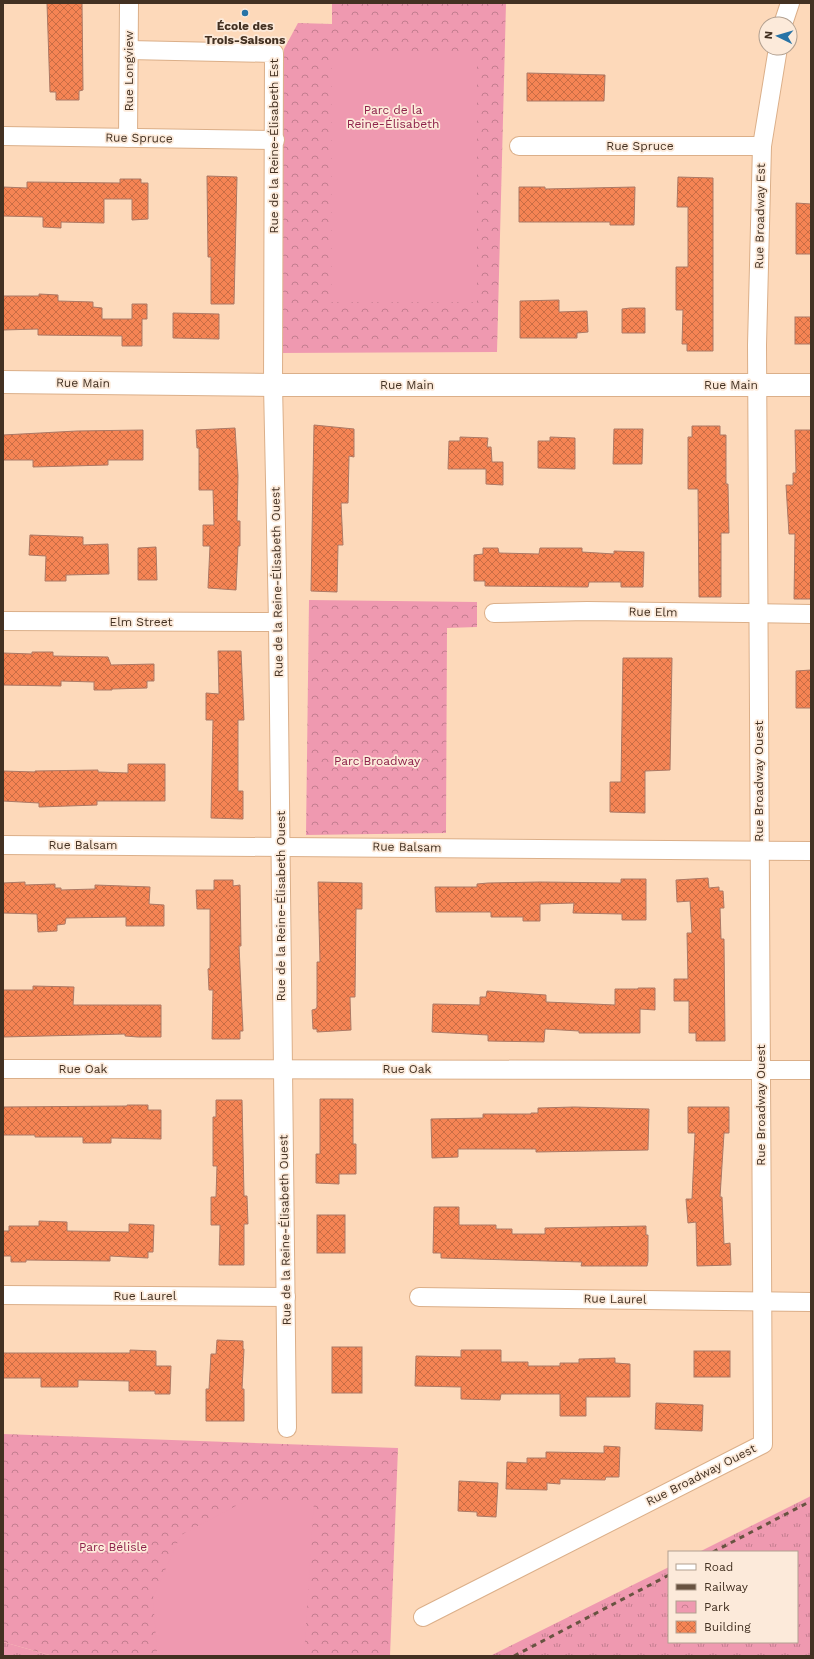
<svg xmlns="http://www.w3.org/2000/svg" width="814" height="1659" font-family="'Work Sans',sans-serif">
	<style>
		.grass { fill: url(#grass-tufts) }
		.park { fill: url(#park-crowns) }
		.pitch { fill: #ef99b0 }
		.building { fill: url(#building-cross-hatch); stroke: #ac7864 }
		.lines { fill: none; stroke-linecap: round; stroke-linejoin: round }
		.street-casing { stroke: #dbaf89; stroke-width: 20 }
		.secondary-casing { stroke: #dbaf89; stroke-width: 24 }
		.street { stroke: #fff; stroke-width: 18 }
		.secondary { stroke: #fff; stroke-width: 22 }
		.rail { stroke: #685341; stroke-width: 3; stroke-dasharray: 5 5; stroke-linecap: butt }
		.poi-dot { fill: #2773a6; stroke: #fceada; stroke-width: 1.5 }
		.labels { text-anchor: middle; stroke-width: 3.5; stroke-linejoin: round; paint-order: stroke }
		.poi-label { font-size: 12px; font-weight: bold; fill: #433122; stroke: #fceada }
		.street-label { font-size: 12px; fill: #433122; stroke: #fceada }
		.park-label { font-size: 12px; fill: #8d214a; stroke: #fceada }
	</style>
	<defs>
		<pattern id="grass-tufts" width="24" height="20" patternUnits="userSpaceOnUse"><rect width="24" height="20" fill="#ef99b0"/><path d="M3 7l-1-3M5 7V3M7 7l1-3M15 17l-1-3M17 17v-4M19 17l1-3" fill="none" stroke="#c37d8f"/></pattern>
		<pattern id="park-crowns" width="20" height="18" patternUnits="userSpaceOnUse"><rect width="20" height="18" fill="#ef99b0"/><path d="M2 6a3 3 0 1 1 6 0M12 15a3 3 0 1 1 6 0" fill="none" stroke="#c37d8f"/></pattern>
		<pattern id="building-cross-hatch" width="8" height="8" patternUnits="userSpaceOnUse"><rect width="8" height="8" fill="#f58454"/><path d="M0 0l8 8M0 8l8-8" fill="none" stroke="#c86d45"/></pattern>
	</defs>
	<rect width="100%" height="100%" fill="#fdd9ba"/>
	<g class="grass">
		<polygon points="811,1496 811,1656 490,1656 669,1567 669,1642 797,1642 797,1552 699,1552"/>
		<polygon points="3,1642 53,1656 3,1656"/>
	</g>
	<g class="park">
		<polygon points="332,3 506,3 497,352 278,353 284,49 298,23 332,24"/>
		<polygon points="309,600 477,602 477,627 447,628 446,833 306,835"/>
		<polygon points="3,1434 398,1448 390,1656 53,1656 3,1642"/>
	</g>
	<g class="pitch">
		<rect x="332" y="52" width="145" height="250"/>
		<polygon points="249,1499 314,1501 304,1656 178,1656 157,1653 153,1597 181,1535"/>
	</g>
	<g class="building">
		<polygon points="47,3 82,3 83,90 79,91 79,100 56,100 56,92 50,92"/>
		<polygon points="527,73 605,75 604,101 527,101"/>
		<polygon points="207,176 237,177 234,304 211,304 211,257 208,257"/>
		<polygon points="678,177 713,178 713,351 687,351 687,344 682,344 683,310 676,310 676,267 688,267 688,207 677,207"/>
		<polygon points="120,179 141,179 141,183 148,183 148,219 132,220 132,199 104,199 104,223 61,222 61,228 43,227 43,217 3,216 3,187 27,188 27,182 120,183"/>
		<polygon points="519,187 545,187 545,189 635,187 634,225 610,225 610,222 519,222"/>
		<polygon points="796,203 811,204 811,254 796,254"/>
		<polygon points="39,294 58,295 58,301 93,302 93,307 102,308 102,319 132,319 132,304 147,304 147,319 142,319 142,346 122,346 122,336 38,335 38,329 3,330 3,296 39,296"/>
		<polygon points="559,300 559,312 587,311 588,332 577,333 577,338 520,338 520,301"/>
		<polygon points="630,308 645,308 645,333 622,333 622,309"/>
		<polygon points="173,313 219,314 219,339 173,338"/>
		<rect x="795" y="317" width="16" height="27"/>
		<polygon points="314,425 354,429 354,457 349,456 348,503 341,503 343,545 338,545 337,592 311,591"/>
		<polygon points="692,426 720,426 720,435 726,435 726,484 728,484 729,533 721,533 721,597 699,597 698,489 688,489 688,437 692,437"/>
		<polygon points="235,428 238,476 237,521 240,521 240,546 238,546 236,590 208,588 210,546 203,546 203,525 214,525 213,490 199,490 199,448 197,448 196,430"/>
		<polygon points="614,429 643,429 642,464 613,464"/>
		<polygon points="143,430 143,460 108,460 108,465 33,467 33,460 3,460 3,435 77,431"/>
		<polygon points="795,430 811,430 811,599 794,599 795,534 789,534 786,485 793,485 793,473 796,473"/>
		<polygon points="460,437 488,438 487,447 491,447 492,462 503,462 503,485 486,484 486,469 448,469 449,441 460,441"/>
		<polygon points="550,437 575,438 575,469 538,468 538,441 550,441"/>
		<polygon points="30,535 83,537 83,545 108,544 109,574 66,575 66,581 45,581 46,556 29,555"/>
		<polygon points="156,547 157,580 138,580 138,548"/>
		<polygon points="483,548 498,548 499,553 539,554 540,548 582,548 582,552 614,554 614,551 644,552 643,587 621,587 621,582 589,582 588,587 485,586 485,581 474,581 474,555 483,554"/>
		<polygon points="218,651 241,651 244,720 238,720 238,791 243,791 243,819 211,818 213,720 206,720 206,693 219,694"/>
		<polygon points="32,652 53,652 53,656 108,657 111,665 154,664 154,681 147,681 147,688 112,689 112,690 94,690 94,682 61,681 61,686 3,685 3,653 32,654"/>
		<polygon points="623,658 672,658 670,770 645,771 645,813 610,812 610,782 621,782"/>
		<polygon points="811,670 811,708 796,708 796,671"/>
		<polygon points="128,764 165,764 165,801 97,801 97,805 39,807 39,803 3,801 3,771 35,772 35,771 98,770 98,772 128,773"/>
		<polygon points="708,878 709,888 719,887 719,891 723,891 724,908 720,908 721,939 724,939 725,1041 696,1041 696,1033 689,1033 689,1001 674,1001 674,979 688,979 687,933 692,933 690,901 677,902 676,880"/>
		<polygon points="621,879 646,879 646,920 622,920 622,914 573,913 574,903 540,904 540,921 523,921 523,917 491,917 491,912 436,912 435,887 477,887 477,884 488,883 540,882 621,883"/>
		<polygon points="214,880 233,880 233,886 240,885 241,946 239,946 243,1031 240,1031 240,1039 212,1039 213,990 209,990 208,969 210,968 210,909 197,909 196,890 214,890"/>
		<polygon points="25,882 25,885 55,884 55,888 61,888 61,890 95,889 95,885 150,887 149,904 164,905 164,926 126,926 126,917 66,918 65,924 57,925 57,931 38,932 37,914 3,913 3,883"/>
		<polygon points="318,882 362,883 362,909 356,909 355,997 350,997 351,1030 317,1032 317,1029 313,1029 312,1010 316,1009 317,1007 317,962 320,962"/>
		<polygon points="33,986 74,987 73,1005 161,1005 161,1037 138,1037 125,1036 125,1034 3,1037 3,990 33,990"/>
		<polygon points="638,988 655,988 655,1010 640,1009 640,1033 579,1033 579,1031 545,1029 544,1042 488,1041 488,1035 432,1032 433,1004 480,1005 480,997 486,997 487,991 546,995 546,1002 615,1005 615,989 638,989"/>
		<polygon points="320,1099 353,1099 353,1144 356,1144 356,1174 339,1174 339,1184 316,1183 316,1154 320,1154"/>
		<polygon points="216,1100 242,1100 244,1196 247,1196 248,1224 244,1224 244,1265 219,1265 220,1225 211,1225 211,1197 216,1197 217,1166 213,1166 213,1117 216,1117"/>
		<polygon points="127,1105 148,1105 148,1110 161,1110 161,1139 111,1138 111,1143 83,1143 83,1137 35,1137 35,1135 3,1135 3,1107 127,1106"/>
		<polygon points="574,1107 649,1109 648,1150 536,1152 536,1149 458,1149 458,1157 432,1158 431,1119 483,1118 483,1114 531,1114 531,1113 538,1113 538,1108"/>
		<polygon points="688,1107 729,1107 729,1133 724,1133 720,1197 722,1197 724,1244 730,1243 731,1265 697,1266 696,1222 688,1223 686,1199 692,1199 695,1133 688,1133"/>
		<polygon points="434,1207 459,1207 459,1225 496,1225 496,1229 512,1229 512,1234 545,1234 545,1228 646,1226 646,1235 648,1235 648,1261 647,1266 581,1266 582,1262 441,1258 441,1253 433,1253"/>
		<rect x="317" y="1215" width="28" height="38"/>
		<polygon points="39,1221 67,1222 67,1231 129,1232 129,1224 154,1225 153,1252 148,1252 148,1258 110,1256 110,1261 26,1260 26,1262 11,1262 11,1256 3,1256 3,1231 9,1231 9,1226 39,1226"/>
		<polygon points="217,1340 243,1341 243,1349 244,1349 242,1389 244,1389 244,1421 206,1421 206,1389 209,1389 211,1354 216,1354"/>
		<rect x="332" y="1347" width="30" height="46"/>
		<polygon points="130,1350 156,1351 156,1366 171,1366 170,1394 155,1394 155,1391 129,1391 129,1381 78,1380 78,1387 41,1387 41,1378 3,1378 3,1353 130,1353"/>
		<polygon points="461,1350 501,1350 501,1362 528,1362 528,1366 560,1366 560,1363 579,1363 579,1359 615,1358 615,1363 630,1364 630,1397 586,1397 586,1416 560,1416 560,1394 501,1394 500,1400 461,1399 461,1387 415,1386 416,1356 461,1357"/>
		<rect x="694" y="1351" width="36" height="26"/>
		<polygon points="656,1403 703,1405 702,1431 655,1429"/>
		<polygon points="604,1446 620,1447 619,1477 606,1477 605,1480 560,1479 560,1484 547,1483 547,1490 506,1489 507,1462 527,1463 527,1458 546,1458 546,1452 604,1453"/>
		<polygon points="459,1481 498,1483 496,1517 477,1516 477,1512 458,1511"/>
	</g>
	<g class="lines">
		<defs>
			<g id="street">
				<polyline points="783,24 790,3"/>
				<polyline points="129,50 274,53 273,385 278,622 287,1428"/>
				<polyline points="3,136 275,140"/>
				<polyline points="128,138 129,3"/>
				<polyline points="519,146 762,146"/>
				<polyline points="494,613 587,611 811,614"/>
				<polyline points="3,621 278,622"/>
				<polyline points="3,845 811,851"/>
				<polyline points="3,1069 811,1070"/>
				<polyline points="3,1295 286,1297"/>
				<polyline points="419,1297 811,1302"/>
				<polyline points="423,1617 763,1444 757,345 762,146 778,48"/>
			</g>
			<polyline id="secondary" points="3,382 273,385 811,385"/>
		</defs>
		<use href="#street" class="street-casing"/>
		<use href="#secondary" class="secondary-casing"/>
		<use href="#street" class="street"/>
		<use href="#secondary" class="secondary"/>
		<g class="rail">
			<polyline points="713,1552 811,1501"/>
			<polyline points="514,1656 669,1575"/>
		</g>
	</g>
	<circle class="poi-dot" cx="245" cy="13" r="4"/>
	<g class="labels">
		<g class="poi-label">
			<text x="245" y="30">École des<tspan x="245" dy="14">Trois-Saisons</tspan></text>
		</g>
		<g class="street-label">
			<text transform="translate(129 71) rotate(-90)" y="4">Rue Longview</text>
			<text transform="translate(139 138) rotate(1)" y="4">Rue Spruce</text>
			<text transform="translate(274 146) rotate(-90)" y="4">Rue de la Reine-Élisabeth Est</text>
			<text x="640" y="150">Rue Spruce</text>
			<text transform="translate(760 216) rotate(-89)" y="4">Rue Broadway Est</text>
			<text transform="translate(83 383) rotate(1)" y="4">Rue Main</text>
			<text x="407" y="389">Rue Main</text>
			<text x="731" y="389">Rue Main</text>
			<text transform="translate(277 582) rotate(-91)" y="4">Rue de la Reine-Élisabeth Ouest</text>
			<text transform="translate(653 612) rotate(1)" y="4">Rue Elm</text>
			<text x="141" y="626">Elm Street</text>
			<text transform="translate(759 781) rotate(-90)" y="4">Rue Broadway Ouest</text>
			<text x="83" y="849">Rue Balsam</text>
			<text transform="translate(407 847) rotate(1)" y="4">Rue Balsam</text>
			<text transform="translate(281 906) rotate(-90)" y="4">Rue de la Reine-Élisabeth Ouest</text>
			<text x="83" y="1073">Rue Oak</text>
			<text x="407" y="1073">Rue Oak</text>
			<text transform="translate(761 1105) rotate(-90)" y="4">Rue Broadway Ouest</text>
			<text transform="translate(285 1230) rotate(-91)" y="4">Rue de la Reine-Élisabeth Ouest</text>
			<text x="145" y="1300">Rue Laurel</text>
			<text transform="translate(615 1299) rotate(1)" y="4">Rue Laurel</text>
			<text transform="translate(701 1475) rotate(-27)" y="4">Rue Broadway Ouest</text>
		</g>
		<g class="park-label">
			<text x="393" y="114">Parc de la<tspan x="393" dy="14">Reine-Élisabeth</tspan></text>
			<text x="377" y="765">Parc Broadway</text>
			<text x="113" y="1551">Parc Bélisle</text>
		</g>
	</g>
	<rect width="814" height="1659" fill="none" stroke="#433122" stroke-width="8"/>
	<rect x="668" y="1551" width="130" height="92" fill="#fceada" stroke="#b2a090"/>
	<rect x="676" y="1564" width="20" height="6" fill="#ffffff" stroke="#b2a090"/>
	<text x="704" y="1571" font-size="12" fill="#433122">Road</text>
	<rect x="676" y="1584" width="20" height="6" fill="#685341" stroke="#b2a090"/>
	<text x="704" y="1591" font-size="12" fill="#433122">Railway</text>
	<rect x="676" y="1601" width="20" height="12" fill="url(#park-crowns)" stroke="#b2a090"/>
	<text x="704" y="1611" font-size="12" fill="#433122">Park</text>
	<rect x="676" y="1621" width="20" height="12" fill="url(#building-cross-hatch)" stroke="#b2a090"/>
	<text x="704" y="1631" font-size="12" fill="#433122">Building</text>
	<g transform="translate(778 36) rotate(275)"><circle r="19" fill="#fceada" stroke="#b2a090"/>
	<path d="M0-3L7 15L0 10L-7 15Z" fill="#2773a6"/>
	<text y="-6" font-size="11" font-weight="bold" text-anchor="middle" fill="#433122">N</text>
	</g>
</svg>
